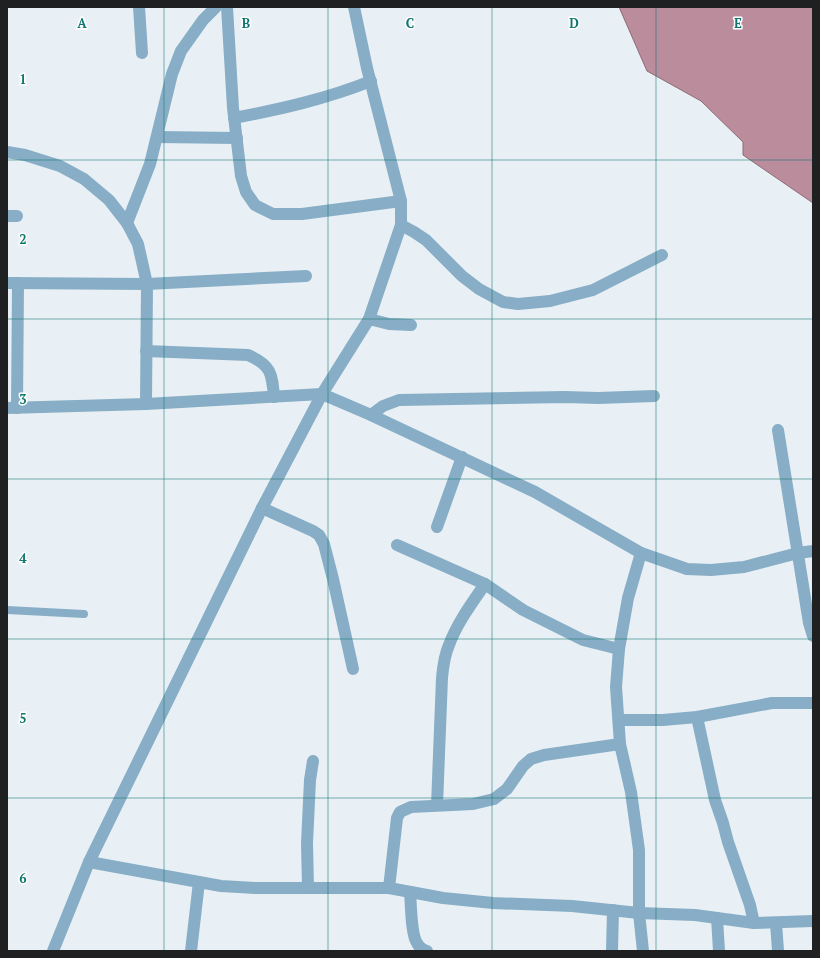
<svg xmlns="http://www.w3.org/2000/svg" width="820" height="958" font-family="'PT Serif',serif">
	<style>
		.water { fill: #bb8c9c; stroke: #8c6c77 }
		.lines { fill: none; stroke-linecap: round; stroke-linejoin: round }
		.lane { stroke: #87aec6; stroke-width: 8 }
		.street { stroke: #87aec6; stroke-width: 12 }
		.grid { fill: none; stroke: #0f766e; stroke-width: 1; stroke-opacity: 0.55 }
		.grid-label { font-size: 13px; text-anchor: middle; font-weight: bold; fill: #0f766e; stroke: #fff; stroke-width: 3; stroke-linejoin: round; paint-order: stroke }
	</style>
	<rect width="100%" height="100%" fill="#e9f0f5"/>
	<polygon class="water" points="619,7 813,7 813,203 743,155 743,142 701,101 647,71"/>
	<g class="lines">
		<polyline class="lane" points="7,610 84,614"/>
		<g class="street">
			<polyline points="139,7 142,53"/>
			<polyline points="227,7 233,108 241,176 246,192 255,205 273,214 302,214 401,201"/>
			<path d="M234,118C281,109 326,99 371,81"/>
			<polyline points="157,137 237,138"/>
			<polyline points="7,152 25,155 60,166 84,179 109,200 127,223 138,244 147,284 146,404"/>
			<polyline points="7,216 17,216"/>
			<polyline points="127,223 150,164 172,74 181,51 203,20 216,7"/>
			<polyline points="401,225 414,232 426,240 462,276 479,289 503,302 518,304 550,301 593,290 662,255"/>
			<polyline points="7,283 147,284 306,276"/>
			<polyline points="369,319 389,324 411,325"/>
			<path d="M146,351L248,355C271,365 272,373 274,397"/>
			<polyline points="7,408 146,404 322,394 371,415 535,492 641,553 687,569 711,570 744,567 798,553 813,551"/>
			<polyline points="17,408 18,283"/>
			<polyline points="371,415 383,406 399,400 565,397 598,398 654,396"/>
			<polyline points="778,430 809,623 813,636"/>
			<polyline points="262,508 313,531 319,535 324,544 333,579 353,669"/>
			<polyline points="437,527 462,457"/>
			<polyline points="397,545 485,584 523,610 583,640 619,649"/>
			<polyline points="641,553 628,598 619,649 616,687 620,744 631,792 639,850 639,913 643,951"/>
			<polyline points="697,717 715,800 723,823 728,842 750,905 754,923"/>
			<polyline points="619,720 663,720 697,717 772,703 813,703"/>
			<path d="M437,805L442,678C443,667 444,656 449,645C457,623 472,603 485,584"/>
			<polyline points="89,862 221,886 255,888 389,888 443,898 493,903 572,906 639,913 695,915 754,923 813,921"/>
			<polyline points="308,888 307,843 310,780 313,761"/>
			<polyline points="389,888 397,818 400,812 411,807 473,804 494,799 507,789 523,766 531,759 544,755 620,744"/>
			<path d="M410,892C411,903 411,935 417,943C419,947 423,950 427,951"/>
			<polyline points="717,918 719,951"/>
			<polyline points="776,923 778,951"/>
			<polyline points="53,951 89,862 262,508 322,394 369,319 401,225 401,201 367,68 354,7"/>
			<polyline points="191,951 199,882"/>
			<polyline points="612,951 613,910"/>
		</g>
	</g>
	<path class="grid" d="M164,7V951M328,7V951M492,7V951M656,7V951M7,160H813M7,319H813M7,479H813M7,639H813M7,798H813"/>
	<g class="grid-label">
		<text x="82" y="28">A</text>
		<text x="246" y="28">B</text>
		<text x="410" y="28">C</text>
		<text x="574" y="28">D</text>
		<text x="738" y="28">E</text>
		<text x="23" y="84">1</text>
		<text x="23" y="244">2</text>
		<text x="23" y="404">3</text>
		<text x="23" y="563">4</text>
		<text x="23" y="723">5</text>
		<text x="23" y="883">6</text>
	</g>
	<rect width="820" height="958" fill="none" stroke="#1e2022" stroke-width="16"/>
</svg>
